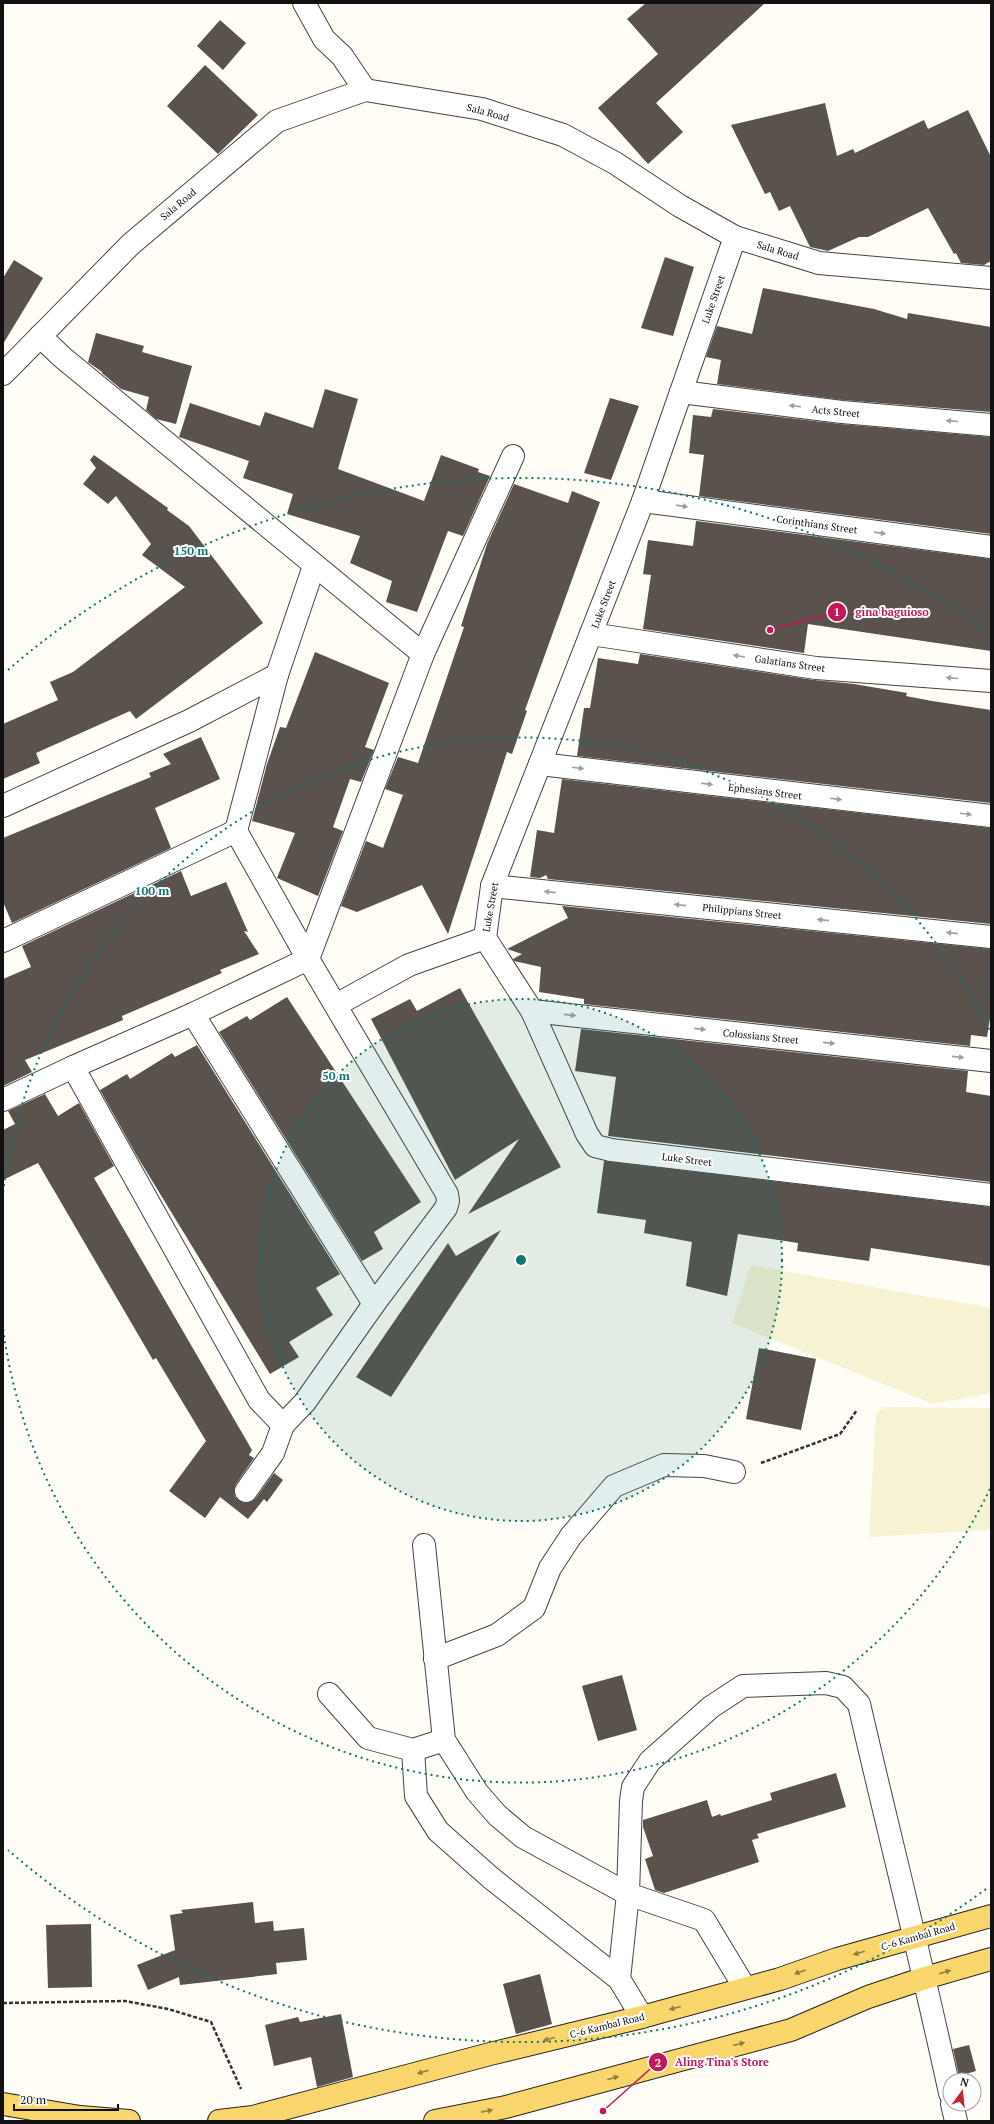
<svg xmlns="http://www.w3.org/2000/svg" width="994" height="2124" font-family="'PT Serif',serif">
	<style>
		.farmland { fill: #f6f3d4 }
		.building { fill: #5a524d }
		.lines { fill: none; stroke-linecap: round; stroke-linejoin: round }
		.minor-casing { stroke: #444; stroke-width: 24 }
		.major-casing { stroke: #222; stroke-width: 24 }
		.path { stroke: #333; stroke-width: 2.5; stroke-dasharray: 4 2; stroke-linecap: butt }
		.minor { stroke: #fff; stroke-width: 22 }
		.major { stroke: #f9d66b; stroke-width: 22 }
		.oneway { fill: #a0a0a0 }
		.oneway2 { fill: #917d42 }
		.ring { fill: none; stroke: #0f766e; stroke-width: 2; stroke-dasharray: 2 4 }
		.labels { text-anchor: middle; stroke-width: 4; stroke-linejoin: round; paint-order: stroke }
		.street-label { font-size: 10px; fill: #111; stroke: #fff }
		.centre { fill: #0f766e; stroke: #fff; stroke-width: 2 }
		.ring-label { font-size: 12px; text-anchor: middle; font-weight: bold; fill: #0f766e; stroke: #fff; stroke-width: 4; stroke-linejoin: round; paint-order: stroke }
		.leader { fill: none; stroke: #c2185b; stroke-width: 1.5 }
		.callout-dot { fill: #c2185b; stroke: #fff; stroke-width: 1.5 }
		.mark-label { font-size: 12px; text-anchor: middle; font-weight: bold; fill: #fff }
		.callout-label { font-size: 11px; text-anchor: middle; font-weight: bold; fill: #c2185b; stroke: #fff; stroke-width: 4; stroke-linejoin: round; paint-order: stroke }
	</style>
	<rect width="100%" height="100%" fill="#fffdf5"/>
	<g class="farmland">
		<polygon points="751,1265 991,1308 991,1393 933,1404 732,1323"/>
		<polygon points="883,1407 991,1408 991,1530 869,1537 876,1414"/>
	</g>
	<g class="building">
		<polygon points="646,3 765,3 656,103 683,132 648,164 598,108 658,54 627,19"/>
		<polygon points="220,20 246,43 223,70 197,46"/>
		<polygon points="205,65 258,115 218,154 167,106"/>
		<polygon points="825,103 837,156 853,149 855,153 924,120 928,129 968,110 991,157 991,261 984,265 961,263 956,253 954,254 928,208 868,237 859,237 828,251 810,247 790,206 779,211 770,192 765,194 731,125"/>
		<polygon points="665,257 694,267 673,336 641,328"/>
		<polygon points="14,260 43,278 3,344 3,278"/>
		<polygon points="763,288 874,309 907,319 908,313 991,327 991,412 843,400 717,384 721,360 706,357 717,326 752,334"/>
		<polygon points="96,333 144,346 142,352 192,366 176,424 156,419 146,410 149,397 121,389 102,373 102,372 88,362"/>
		<polygon points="325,389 358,399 338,469 424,501 441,455 479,469 478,472 490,476 463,536 448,531 417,612 386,602 392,581 350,563 360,536 287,514 293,494 243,478 249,461 179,437 190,403 260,426 265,412 313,428"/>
		<polygon points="610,398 639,406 611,480 584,473"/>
		<polygon points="713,409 840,424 991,437 991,534 699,496 704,455 689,453 693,415 711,417"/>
		<polygon points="94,455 168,508 167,510 189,526 263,623 136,719 130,711 36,753 40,763 3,779 3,724 58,700 50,682 73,672 185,587 142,555 151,544 116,496 108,504 83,484 96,468 90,460"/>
		<polygon points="514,484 568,503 572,491 600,502 525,710 527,711 512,754 507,752 448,934 422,885 357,912 341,906 366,841 383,848 403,795 385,789 398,757 418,763 464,627 461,626 487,544"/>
		<polygon points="696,521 991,559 991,651 808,624 804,653 643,629 651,575 643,574 648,540 693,546"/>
		<polygon points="315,652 389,683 365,747 374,750 361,782 350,779 333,827 343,831 318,896 277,878 295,833 252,821 267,764 280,727 286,728"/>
		<polygon points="640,654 814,680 854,684 907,693 906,696 932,701 991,710 991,803 577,756 584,708 590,708 598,658 638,664"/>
		<polygon points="201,737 220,779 155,808 171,848 12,923 3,902 3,838 151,777 149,773 171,764 163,754"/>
		<polygon points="562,779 991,828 991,924 548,879 546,875 540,878 530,877 537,830 554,833"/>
		<polygon points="181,871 191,896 226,882 248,932 244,931 259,954 220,970 222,973 122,1016 123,1020 25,1060 32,1072 3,1086 3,979 31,967 22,946"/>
		<polygon points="562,906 991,949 991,1012 987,1037 971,1035 970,1046 584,1004 584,999 539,992 541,967 514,961 513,959 522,954 507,949 568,918"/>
		<polygon points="460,988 561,1167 468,1214 519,1139 455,1180 371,1019 410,999 417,1011"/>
		<polygon points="287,997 421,1202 374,1232 383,1249 362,1261 219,1032 247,1016 250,1020"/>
		<polygon points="581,1029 968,1071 966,1092 991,1096 991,1182 608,1136 616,1077 575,1071"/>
		<polygon points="197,1045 340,1274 316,1288 333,1315 289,1342 299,1357 270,1374 137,1156 100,1090 127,1074 130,1079 172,1053 175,1057"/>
		<polygon points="45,1094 58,1116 79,1103 114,1166 94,1178 252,1450 249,1455 254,1458 236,1484 234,1490 235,1497 244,1503 251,1502 256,1498 274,1473 283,1480 267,1502 264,1499 248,1519 220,1497 205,1518 169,1491 206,1441 156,1358 153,1360 38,1163 3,1180 3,1130 15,1124 8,1111"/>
		<polygon points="604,1161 991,1207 991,1266 871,1248 869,1261 840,1257 797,1251 798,1243 738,1234 727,1296 686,1286 692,1242 644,1233 646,1220 597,1213"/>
		<polygon points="501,1230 391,1397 356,1377 448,1243 456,1256"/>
		<polygon points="759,1348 816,1359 801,1430 746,1419"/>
		<polygon points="622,1675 637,1730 598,1741 582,1686"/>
		<polygon points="836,1773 846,1807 757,1834 759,1838 752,1840 759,1862 664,1893 655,1890 645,1859 653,1856 643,1827 643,1820 707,1800 712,1817 720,1814 721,1816 772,1800 770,1793"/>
		<polygon points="253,1902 255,1923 273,1921 274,1931 304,1928 307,1960 276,1963 277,1974 180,1985 179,1977 148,1990 137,1965 175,1950 170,1915 183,1913 181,1910"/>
		<polygon points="91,1924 92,1987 48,1988 46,1925"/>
		<polygon points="540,1974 552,2024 516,2034 503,1984"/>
		<polygon points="341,2014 353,2077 317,2087 311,2057 274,2066 265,2025 298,2017 300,2022"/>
		<polygon points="969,2045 976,2071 959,2076 953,2049"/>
	</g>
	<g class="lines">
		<defs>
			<g id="minor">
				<polyline points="304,3 324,39 342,56 365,90"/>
				<polyline points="735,237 643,501 492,886 485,938 532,1011 587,1134 595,1146 611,1150 991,1195"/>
				<polyline points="40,336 62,357 423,654"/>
				<polyline points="3,374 131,244 277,121 365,90 482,109 563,135 615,163 680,206 735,237 819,263 991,278"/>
				<polyline points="681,392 842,412 991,425"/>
				<polyline points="643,501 991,547"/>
				<polyline points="591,634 816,668 991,681"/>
				<polyline points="540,764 991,816"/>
				<polyline points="3,806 189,721 277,675"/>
				<polyline points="492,886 991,937"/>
				<polyline points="3,941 236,831"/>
				<polyline points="336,1005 409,965 485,938"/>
				<polyline points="532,1011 991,1061"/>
				<polyline points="193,1014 374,1304"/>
				<polyline points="73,1067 259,1400 283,1425 305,1402 374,1304 446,1208 448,1201 447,1194 308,959 423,654 513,456"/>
				<polyline points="3,1100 73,1067 193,1014 308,959 236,831 277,675 314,566"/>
				<polyline points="246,1491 273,1453 283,1425"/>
				<polyline points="424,1545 444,1740 477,1792 497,1815 523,1837 628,1894 704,1920 745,1988"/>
				<polyline points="435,1659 497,1635 534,1608 550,1568 571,1536 614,1486 664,1465 704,1466 734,1472"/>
				<polyline points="329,1694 368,1738 413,1750 444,1740"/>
				<polyline points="413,1750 416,1796 438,1831 491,1878 619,1979 642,2017"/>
				<path d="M619,1979L628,1894L631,1801L633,1787L650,1761L711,1707L743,1686L826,1683L843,1687L859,1704C889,1834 922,1963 950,2093"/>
				<polyline points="952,2104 956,2121"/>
			</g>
			<g id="major">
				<polyline points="3,2104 80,2117 129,2121"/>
				<polyline points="219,2121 253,2117 490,2054 642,2017 780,1979 837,1959 991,1916"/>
				<polyline points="435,2121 506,2107 791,2030 868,1997 925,1978 991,1959"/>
			</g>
		</defs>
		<use href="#minor" class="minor-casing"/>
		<use href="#major" class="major-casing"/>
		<g class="path">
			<polyline points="761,1463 840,1434 857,1410"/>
			<polyline points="3,2003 125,2001 168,2009 211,2022 241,2089"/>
		</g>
		<use href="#minor" class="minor"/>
		<use href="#major" class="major"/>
	</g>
	<defs><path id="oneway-solid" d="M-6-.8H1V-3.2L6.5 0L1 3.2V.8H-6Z"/></defs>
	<g class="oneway">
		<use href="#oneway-solid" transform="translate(795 406) rotate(-173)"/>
		<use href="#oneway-solid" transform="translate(952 421) rotate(-175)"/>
		<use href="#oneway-solid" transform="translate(682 506) rotate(8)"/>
		<use href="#oneway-solid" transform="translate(880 533) rotate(8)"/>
		<use href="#oneway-solid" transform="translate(739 656) rotate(-171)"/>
		<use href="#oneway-solid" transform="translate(952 678) rotate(-175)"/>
		<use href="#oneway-solid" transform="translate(578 768) rotate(7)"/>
		<use href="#oneway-solid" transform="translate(707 784) rotate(7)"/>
		<use href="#oneway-solid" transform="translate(836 799) rotate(7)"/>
		<use href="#oneway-solid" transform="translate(966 814) rotate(7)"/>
		<use href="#oneway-solid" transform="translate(550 892) rotate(-174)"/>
		<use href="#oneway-solid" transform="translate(680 905) rotate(-174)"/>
		<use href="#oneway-solid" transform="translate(823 920) rotate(-174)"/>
		<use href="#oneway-solid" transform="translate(952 933) rotate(-174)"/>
		<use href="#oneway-solid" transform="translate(570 1015) rotate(6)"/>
		<use href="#oneway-solid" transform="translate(700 1029) rotate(6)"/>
		<use href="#oneway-solid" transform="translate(829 1043) rotate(6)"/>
		<use href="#oneway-solid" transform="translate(958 1057) rotate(6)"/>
	</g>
	<g class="oneway2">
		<use href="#oneway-solid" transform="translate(859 1953) rotate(164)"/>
		<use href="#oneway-solid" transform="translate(800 1972) rotate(160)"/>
		<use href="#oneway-solid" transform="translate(945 1972) rotate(-16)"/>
		<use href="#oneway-solid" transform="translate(675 2008) rotate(165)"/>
		<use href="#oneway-solid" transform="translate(549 2039) rotate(166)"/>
		<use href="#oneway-solid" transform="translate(739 2044) rotate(-15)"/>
		<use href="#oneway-solid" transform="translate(423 2072) rotate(164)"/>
		<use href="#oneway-solid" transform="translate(613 2078) rotate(-15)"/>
		<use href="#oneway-solid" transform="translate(487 2111) rotate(-11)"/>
	</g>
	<circle cx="521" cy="1260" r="261" fill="#0f766e" fill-opacity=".12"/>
	<g class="ring">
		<circle cx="521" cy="1260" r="261"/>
		<path d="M990 1489A522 522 0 0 1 3 1328M3 1192A522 522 0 0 1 990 1031"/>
		<path d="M986 1889A782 782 0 0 1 8 1850M8 670A782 782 0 0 1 986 631"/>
	</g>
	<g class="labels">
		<g class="street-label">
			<text transform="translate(488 112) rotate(15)" y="4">Sala Road</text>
			<text transform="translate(178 204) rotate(-40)" y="4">Sala Road</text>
			<text transform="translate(778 250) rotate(17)" y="4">Sala Road</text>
			<text transform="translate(713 299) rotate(-71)" y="4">Luke Street</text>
			<text transform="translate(836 411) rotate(6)" y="4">Acts Street</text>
			<text transform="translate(817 524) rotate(8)" y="4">Corinthians Street</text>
			<text transform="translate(603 604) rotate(-69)" y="4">Luke Street</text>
			<text transform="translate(790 663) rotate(8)" y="4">Galatians Street</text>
			<text transform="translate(765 791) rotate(7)" y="4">Ephesians Street</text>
			<text transform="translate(490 907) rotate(-80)" y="4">Luke Street</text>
			<text transform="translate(742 911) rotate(6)" y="4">Philippians Street</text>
			<text transform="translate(761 1036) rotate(6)" y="4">Colossians Street</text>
			<text transform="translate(687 1159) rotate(7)" y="4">Luke Street</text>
			<text transform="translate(918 1936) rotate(-16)" y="4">C-6 Kambal Road</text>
			<text transform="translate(607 2025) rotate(-14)" y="4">C-6 Kambal Road</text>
		</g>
	</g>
	<circle cx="521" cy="1260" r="6" class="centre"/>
	<g class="ring-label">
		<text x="191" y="555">150 m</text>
		<text x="152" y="895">100 m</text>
		<text x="336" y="1080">50 m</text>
	</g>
	<path class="leader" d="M770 630L837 612M603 2111L658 2062"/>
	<g class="callout-dot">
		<circle cx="770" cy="630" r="4"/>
		<circle cx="603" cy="2111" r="4"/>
		<circle cx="837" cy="612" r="10"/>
		<circle cx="658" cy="2062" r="10"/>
	</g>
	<g class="mark-label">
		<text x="837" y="616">1</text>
		<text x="658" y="2067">2</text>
	</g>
	<g class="callout-label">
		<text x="892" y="616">gina baguioso</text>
		<text x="722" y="2066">Aling Tina's Store</text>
	</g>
	<rect width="994" height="2124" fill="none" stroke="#111111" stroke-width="8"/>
	<g transform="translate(962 2092) rotate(15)"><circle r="19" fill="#ffffff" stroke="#a0a0a0"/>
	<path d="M0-3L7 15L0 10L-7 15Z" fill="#c4262e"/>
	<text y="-6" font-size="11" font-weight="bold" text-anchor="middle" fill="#111111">N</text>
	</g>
	<path d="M14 2104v6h104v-6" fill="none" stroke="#111111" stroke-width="2"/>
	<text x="20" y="2104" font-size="12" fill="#111111" stroke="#ffffff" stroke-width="3" paint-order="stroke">20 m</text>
</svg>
